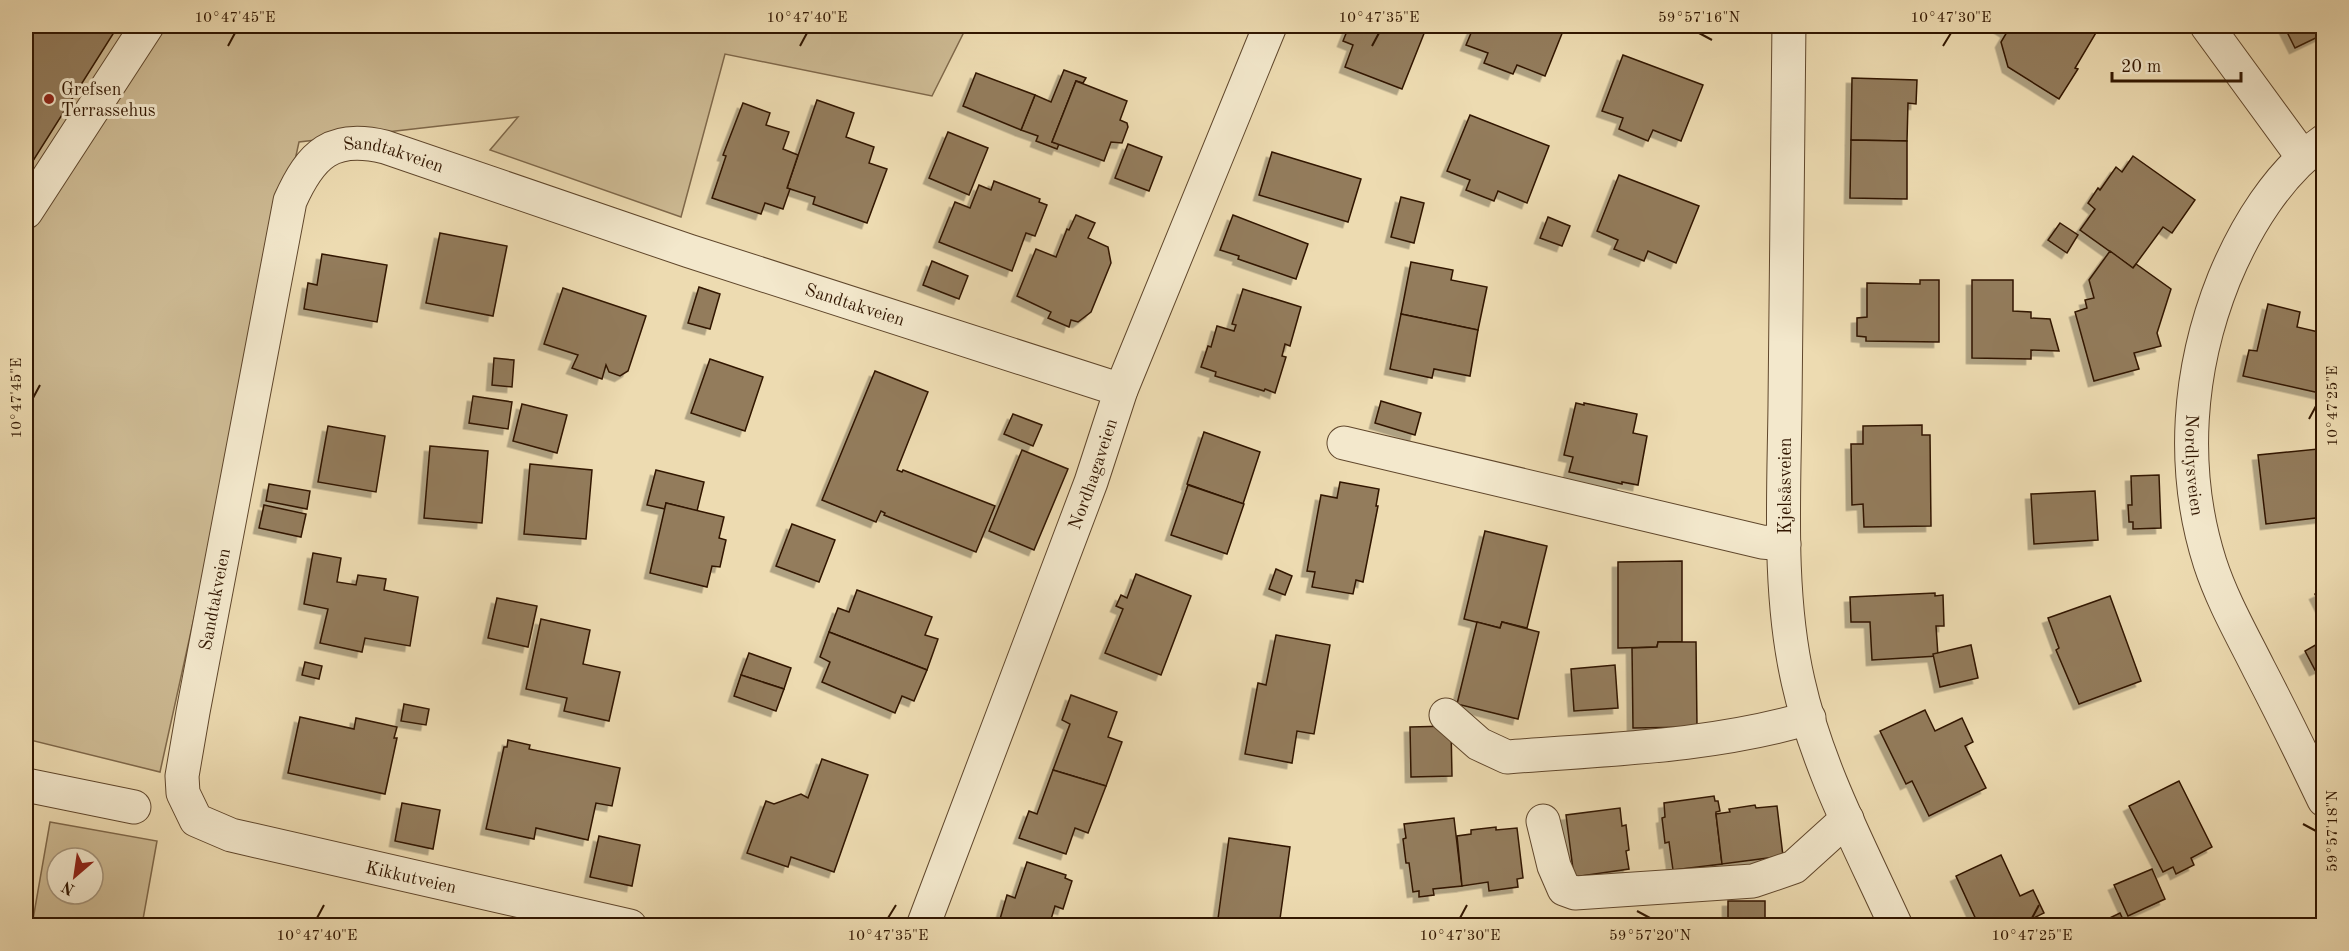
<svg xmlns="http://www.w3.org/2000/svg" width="2349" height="951" font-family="'Old Standard TT',serif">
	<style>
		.green { fill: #cdba93; stroke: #7f684a; stroke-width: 1.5; fill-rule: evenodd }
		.building { fill: #937c5c; stroke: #311600; stroke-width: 1.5; filter: url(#shadow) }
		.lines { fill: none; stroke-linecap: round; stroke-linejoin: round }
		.minor-casing { stroke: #60472c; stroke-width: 35 }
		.minor { stroke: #f3e8cc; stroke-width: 33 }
		.ticks { fill: none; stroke: #311600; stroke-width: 2 }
		.poi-dot { fill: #8f2418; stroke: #f3e8cc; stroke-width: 2 }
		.labels { text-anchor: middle; stroke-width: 6; stroke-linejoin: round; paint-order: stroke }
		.poi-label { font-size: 18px; fill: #311600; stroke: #f3e8cc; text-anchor: start }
		.street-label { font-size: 18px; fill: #311600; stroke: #f3e8cc }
		.neatline { fill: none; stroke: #311600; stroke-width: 2 }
		.ticks-label { font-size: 15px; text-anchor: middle; fill: #311600 }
	</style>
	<defs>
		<filter id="shadow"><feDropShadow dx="-5.5" dy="5.5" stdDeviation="0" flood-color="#0004"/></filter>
	</defs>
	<rect width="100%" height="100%" fill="#eddbb1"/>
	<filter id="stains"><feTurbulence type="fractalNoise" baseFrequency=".00333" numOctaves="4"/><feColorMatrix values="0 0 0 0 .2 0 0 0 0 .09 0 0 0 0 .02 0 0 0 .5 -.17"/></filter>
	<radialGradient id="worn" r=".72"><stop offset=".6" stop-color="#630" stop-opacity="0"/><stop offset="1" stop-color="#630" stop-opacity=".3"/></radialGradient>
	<g class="green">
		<polygon points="93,26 967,26 932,96 725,54 681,217 490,150 518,117 299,142 160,772 26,739 26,128"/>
		<path d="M50,822L157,841L142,925H32ZM57,858H93V894H57Z"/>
	</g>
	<g class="building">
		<polygon points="26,26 118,26 26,172"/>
		<polygon points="1349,26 1427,26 1402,89 1345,67 1353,45 1343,41"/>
		<polygon points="1474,26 1565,26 1545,76 1517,65 1513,74 1484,63 1488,53 1466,45"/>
		<polygon points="1997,26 2100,26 2075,68 2078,69 2059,99 2008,67 2001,42 2007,32"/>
		<polygon points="2284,26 2324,26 2324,34 2295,48"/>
		<polygon points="1623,55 1703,85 1681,141 1653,130 1648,141 1619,129 1623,118 1602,111"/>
		<polygon points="1064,70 1086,78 1083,83 1076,81 1052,142 1059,144 1057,149 1036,141 1038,136 1021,130 1035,95 1051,102"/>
		<polygon points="976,73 1035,95 1021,130 963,106"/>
		<polygon points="1852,78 1917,80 1916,104 1908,103 1907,141 1851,140"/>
		<polygon points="1076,81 1127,101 1120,120 1127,123 1128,127 1122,143 1111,142 1104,161 1052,142"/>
		<polygon points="817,100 854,113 846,137 874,147 869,163 887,169 867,223 813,204 815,197 787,188"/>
		<polygon points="743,103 770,113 766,125 789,132 783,149 798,155 787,188 790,189 783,209 765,203 761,214 712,198 726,156 723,155"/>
		<polygon points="1470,115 1549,146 1527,203 1498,191 1494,201 1466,190 1470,180 1447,171"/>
		<polygon points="948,132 988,148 969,195 929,178"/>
		<polygon points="1851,140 1907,141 1907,199 1850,198"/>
		<polygon points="1128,144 1162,157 1149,191 1115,178"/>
		<polygon points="1272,152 1361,179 1348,222 1259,195"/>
		<polygon points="2133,156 2195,200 2172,233 2163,227 2133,268 2080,230 2095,209 2088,203 2098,188 2100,190 2116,167 2122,172"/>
		<polygon points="1619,175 1699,206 1676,263 1648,251 1644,261 1614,249 1618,240 1597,231"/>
		<polygon points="994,181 1040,199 1039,202 1047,205 1035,236 1026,233 1012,271 939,242 955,202 970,208 979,185 991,190"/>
		<polygon points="1401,197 1424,203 1414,243 1391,237"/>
		<polygon points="1076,215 1095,223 1088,238 1108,247 1111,263 1091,312 1078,322 1071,320 1069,327 1048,318 1051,312 1017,296 1036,249 1056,257 1067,229 1069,230"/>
		<polygon points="1233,215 1308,244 1296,279 1238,259 1239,256 1220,250"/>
		<polygon points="1548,217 1570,226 1562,246 1540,238"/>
		<polygon points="2060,223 2078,235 2067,253 2048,240"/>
		<polygon points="440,233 507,246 493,316 426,303"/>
		<polygon points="2110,251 2133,268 2136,264 2171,289 2157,333 2161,346 2134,353 2139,369 2094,381 2075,312 2087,308 2085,300 2094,298 2089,280"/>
		<polygon points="322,254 387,265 377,322 304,309 308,283 317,285"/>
		<polygon points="932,261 968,276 959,299 923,285"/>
		<polygon points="1411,262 1453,270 1451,280 1487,287 1478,330 1401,314"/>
		<polygon points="1920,280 1939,280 1939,342 1866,341 1866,337 1857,336 1857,318 1867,317 1867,283 1920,284"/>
		<polygon points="1972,280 2013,280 2013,311 2031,312 2031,318 2050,319 2059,351 2031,350 2031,359 1972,358"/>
		<polygon points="699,287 720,294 710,329 688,323"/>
		<polygon points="563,288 646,316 628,371 620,376 609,372 606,365 602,379 572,368 578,355 544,344"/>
		<polygon points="1243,289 1301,307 1290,346 1285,344 1282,356 1286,357 1275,393 1265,389 1264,391 1215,376 1216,372 1201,367 1208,346 1211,347 1217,326 1234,331 1236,325 1232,324"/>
		<polygon points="2268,304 2300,312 2297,327 2323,333 2316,362 2324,364 2324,394 2243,376 2249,350 2257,351"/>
		<polygon points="1401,314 1478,330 1470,376 1434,369 1432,378 1390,369"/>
		<polygon points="494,358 514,360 512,387 492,385"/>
		<polygon points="710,359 763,377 745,431 691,413"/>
		<polygon points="875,371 928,392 897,470 902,472 903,470 995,506 976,552 884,515 885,513 881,511 876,522 822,500"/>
		<polygon points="473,396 512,402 508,429 469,423"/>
		<polygon points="1381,401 1421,413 1415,435 1375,423"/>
		<polygon points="1576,403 1584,405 1584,403 1637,414 1633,433 1647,436 1638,485 1622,482 1622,484 1569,472 1573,457 1564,455"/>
		<polygon points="522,404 567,415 557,453 513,441"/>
		<polygon points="1013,414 1042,425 1033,446 1004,434"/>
		<polygon points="1922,425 1922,435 1930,435 1931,526 1864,527 1863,504 1852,505 1851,444 1863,444 1863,426"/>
		<polygon points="328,426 385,436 376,492 318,482"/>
		<polygon points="1204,432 1260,452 1243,504 1187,484"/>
		<polygon points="430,446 488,451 482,523 424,518"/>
		<polygon points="2318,449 2319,455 2324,454 2324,482 2322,482 2324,517 2266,524 2258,455"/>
		<polygon points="1022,450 1068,469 1034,550 989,531"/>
		<polygon points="530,464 592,470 586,539 524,534"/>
		<polygon points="656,470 704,482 697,511 666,503 665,509 647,505"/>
		<polygon points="2159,475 2161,528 2133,529 2133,522 2129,522 2128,505 2132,505 2131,476"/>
		<polygon points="1340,482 1379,489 1376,506 1378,506 1363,582 1356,580 1353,594 1312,587 1315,572 1307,571 1321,495 1337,498"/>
		<polygon points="269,484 310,491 307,509 266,501"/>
		<polygon points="1188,485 1244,504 1227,554 1171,535"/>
		<polygon points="2095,491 2098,540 2034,544 2031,494"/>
		<polygon points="666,503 724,517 719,538 726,540 720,567 712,566 707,587 650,573"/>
		<polygon points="264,505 306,514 301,537 259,528"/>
		<polygon points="792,524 835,540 819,582 776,566"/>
		<polygon points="1485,531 1547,546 1527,628 1502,622 1500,628 1464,619"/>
		<polygon points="313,553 341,558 337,582 356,585 358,575 386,579 384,590 418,597 410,646 365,638 362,652 320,643 328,609 304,604"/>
		<polygon points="1682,561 1682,642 1658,642 1657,647 1618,648 1618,562"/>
		<polygon points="1276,569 1292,576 1285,595 1269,589"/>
		<polygon points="1136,574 1191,596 1161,675 1105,653 1123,609 1116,606 1121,595 1127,598"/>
		<polygon points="857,590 932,617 925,635 938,639 927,670 829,632 838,608 849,612"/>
		<polygon points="2324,590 2324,612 2315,594"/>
		<polygon points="1935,593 1935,596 1943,595 1944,626 1936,626 1938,656 1872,660 1870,622 1851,622 1850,597"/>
		<polygon points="2110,596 2141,681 2079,704 2056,650 2059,648 2048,618"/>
		<polygon points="497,598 537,606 528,647 488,638"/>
		<polygon points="541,619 590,630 583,664 620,672 609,721 564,711 567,698 526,689"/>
		<polygon points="1477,622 1500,628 1502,622 1539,632 1518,719 1457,704"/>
		<polygon points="829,632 927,670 914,701 902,696 895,713 822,682 830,662 820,657"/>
		<polygon points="1276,635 1330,645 1314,734 1297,731 1292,763 1245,754 1258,683 1266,685"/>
		<polygon points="2324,640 2324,669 2322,667 2315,670 2305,651"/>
		<polygon points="1658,642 1696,642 1697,727 1633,728 1632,648 1657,647"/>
		<polygon points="1971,645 1978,678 1940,687 1933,654"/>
		<polygon points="749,653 791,668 784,689 741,675"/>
		<polygon points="305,662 322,666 319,679 302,675"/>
		<polygon points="1615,665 1618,708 1574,711 1571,669"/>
		<polygon points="741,675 784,689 776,711 734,696"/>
		<polygon points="1071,695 1117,712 1108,737 1122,742 1106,786 1053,770 1070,724 1062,720"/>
		<polygon points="404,704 429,709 426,725 401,721"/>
		<polygon points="1925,710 1935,731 1962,718 1973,742 1965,746 1986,788 1929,816 1912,781 1906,784 1880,731"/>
		<polygon points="300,717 354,729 356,718 397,727 394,738 397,738 385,794 288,773"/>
		<polygon points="1451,726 1452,776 1411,777 1410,727"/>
		<polygon points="508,740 530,745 529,749 620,768 612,806 596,803 588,840 536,828 534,839 486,829 504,747 507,747"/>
		<polygon points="822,759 868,775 834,872 791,857 788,867 747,853 766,801 774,804 801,794 808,798"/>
		<polygon points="1053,770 1106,786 1088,833 1075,828 1066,854 1019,838 1029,811 1037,814"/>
		<polygon points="2179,781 2212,847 2191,858 2194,865 2176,874 2173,867 2163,872 2129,806"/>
		<polygon points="1714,796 1715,801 1718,801 1720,811 1716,812 1716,814 1722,864 1673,870 1669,842 1665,843 1662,818 1665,817 1664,803"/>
		<polygon points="402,803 440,810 433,849 395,841"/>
		<polygon points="1755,805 1756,808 1777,806 1783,856 1722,864 1716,814 1730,812 1729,809"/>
		<polygon points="1620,808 1622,826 1626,825 1629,850 1626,851 1629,869 1574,877 1566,815"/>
		<polygon points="1454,818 1462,886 1433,889 1434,895 1419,897 1419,891 1413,892 1409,863 1406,863 1403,839 1406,838 1404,824"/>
		<polygon points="1496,827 1496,830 1517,828 1523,878 1517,879 1518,887 1489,891 1488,882 1462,886 1457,836 1471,834 1471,830"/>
		<polygon points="599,836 640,845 632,886 590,877"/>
		<polygon points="1229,838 1290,847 1279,926 1217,926"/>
		<polygon points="2001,855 2020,896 2033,890 2044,913 2017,926 1979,926 1956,876"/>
		<polygon points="1027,862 1066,875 1065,878 1072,881 1063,909 1055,906 1049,926 1006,926 1007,921 1000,919 1007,895 1015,898"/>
		<polygon points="2152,869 2165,899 2128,916 2114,885"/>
		<polygon points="1728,901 1765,901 1765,918 1728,919"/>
		<polygon points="2120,913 2126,926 2093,926"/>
		<polygon points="188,918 222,926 186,926"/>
	</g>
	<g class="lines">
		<defs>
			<g id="minor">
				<path d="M1789,26C1787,152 1787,278 1785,405C1784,495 1778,593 1798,681C1817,767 1860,847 1896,926"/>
				<polyline points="2207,26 2302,156"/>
				<path id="s1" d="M2324,141C2278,173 2245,228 2224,279C2188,369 2180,469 2210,563C2222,600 2242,635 2259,669C2282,713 2303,756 2324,800"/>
				<polyline points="26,212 147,26"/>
				<polyline points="1344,443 1762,542 1784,544"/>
				<path d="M1446,715L1479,744L1507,757C1608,749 1710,747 1809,718"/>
				<polyline points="26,785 134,807"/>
				<polyline points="1543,821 1554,866 1564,889 1575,893 1753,881 1794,867 1847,819"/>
				<path id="s2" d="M630,926L231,835L196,820L183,793L182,776L193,712L290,201C311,154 332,134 385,147L689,251L1121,390"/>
				<path id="s3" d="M923,926L1091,482L1121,390L1270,26"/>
			</g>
		</defs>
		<use href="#minor" class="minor-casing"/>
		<use href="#minor" class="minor"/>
	</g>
	<path class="ticks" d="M1699,33L1712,40M228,46L235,33M800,46L807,33M1372,46L1379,33M1943,46L1951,33M33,398L40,385M2309,419L2316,406M2303,824L2316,831M1637,911L1650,918M317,918L324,905M888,918L896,905M1460,918L1467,905M2032,918L2039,905"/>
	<circle class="poi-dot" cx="49" cy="99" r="6"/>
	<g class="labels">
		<g class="poi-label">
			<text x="61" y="95">Grefsen<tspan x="61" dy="21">Terrassehus</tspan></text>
		</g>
		<g class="street-label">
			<text dy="6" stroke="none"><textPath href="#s2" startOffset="1212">Sandtakveien</textPath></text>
			<text dy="6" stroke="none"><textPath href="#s2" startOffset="1698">Sandtakveien</textPath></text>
			<text dy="6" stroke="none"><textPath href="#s1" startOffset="363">Nordlysveien</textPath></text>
			<text dy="6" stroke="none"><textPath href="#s3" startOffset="483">Nordhagaveien</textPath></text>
			<text transform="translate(1785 486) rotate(-90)" y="6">Kjelsåsveien</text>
			<text dy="6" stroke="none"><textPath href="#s2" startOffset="674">Sandtakveien</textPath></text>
			<text transform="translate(411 877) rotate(13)" y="6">Kikkutveien</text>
		</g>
	</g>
	<rect width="2349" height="951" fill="none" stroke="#eddbb1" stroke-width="66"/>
	<g transform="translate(75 876) rotate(209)"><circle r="28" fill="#f3e8cc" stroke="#a5947a" stroke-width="1.5"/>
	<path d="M0-4.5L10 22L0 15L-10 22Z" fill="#8f2418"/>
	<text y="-9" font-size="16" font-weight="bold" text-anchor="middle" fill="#311600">N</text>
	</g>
	<path d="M2112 72v9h129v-9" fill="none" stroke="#311600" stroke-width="3"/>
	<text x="2121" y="72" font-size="18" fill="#311600" stroke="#f3e8cc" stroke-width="4.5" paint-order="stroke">20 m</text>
	<rect x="33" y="33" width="2283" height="885" class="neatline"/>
	<g class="ticks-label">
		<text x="235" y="22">10°47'45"E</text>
		<text x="807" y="22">10°47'40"E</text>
		<text x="1379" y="22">10°47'35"E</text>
		<text x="1699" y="22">59°57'16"N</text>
		<text x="1951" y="22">10°47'30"E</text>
		<text transform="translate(16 398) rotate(-90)" y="5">10°47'45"E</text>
		<text transform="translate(2332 406) rotate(-90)" y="5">10°47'25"E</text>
		<text transform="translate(2332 831) rotate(-90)" y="5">59°57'18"N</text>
		<text x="317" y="940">10°47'40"E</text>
		<text x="888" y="940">10°47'35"E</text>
		<text x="1460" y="940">10°47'30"E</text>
		<text x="1650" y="940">59°57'20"N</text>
		<text x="2032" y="940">10°47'25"E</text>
	</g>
	<rect width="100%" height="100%" filter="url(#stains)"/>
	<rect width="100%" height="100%" fill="url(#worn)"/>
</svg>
